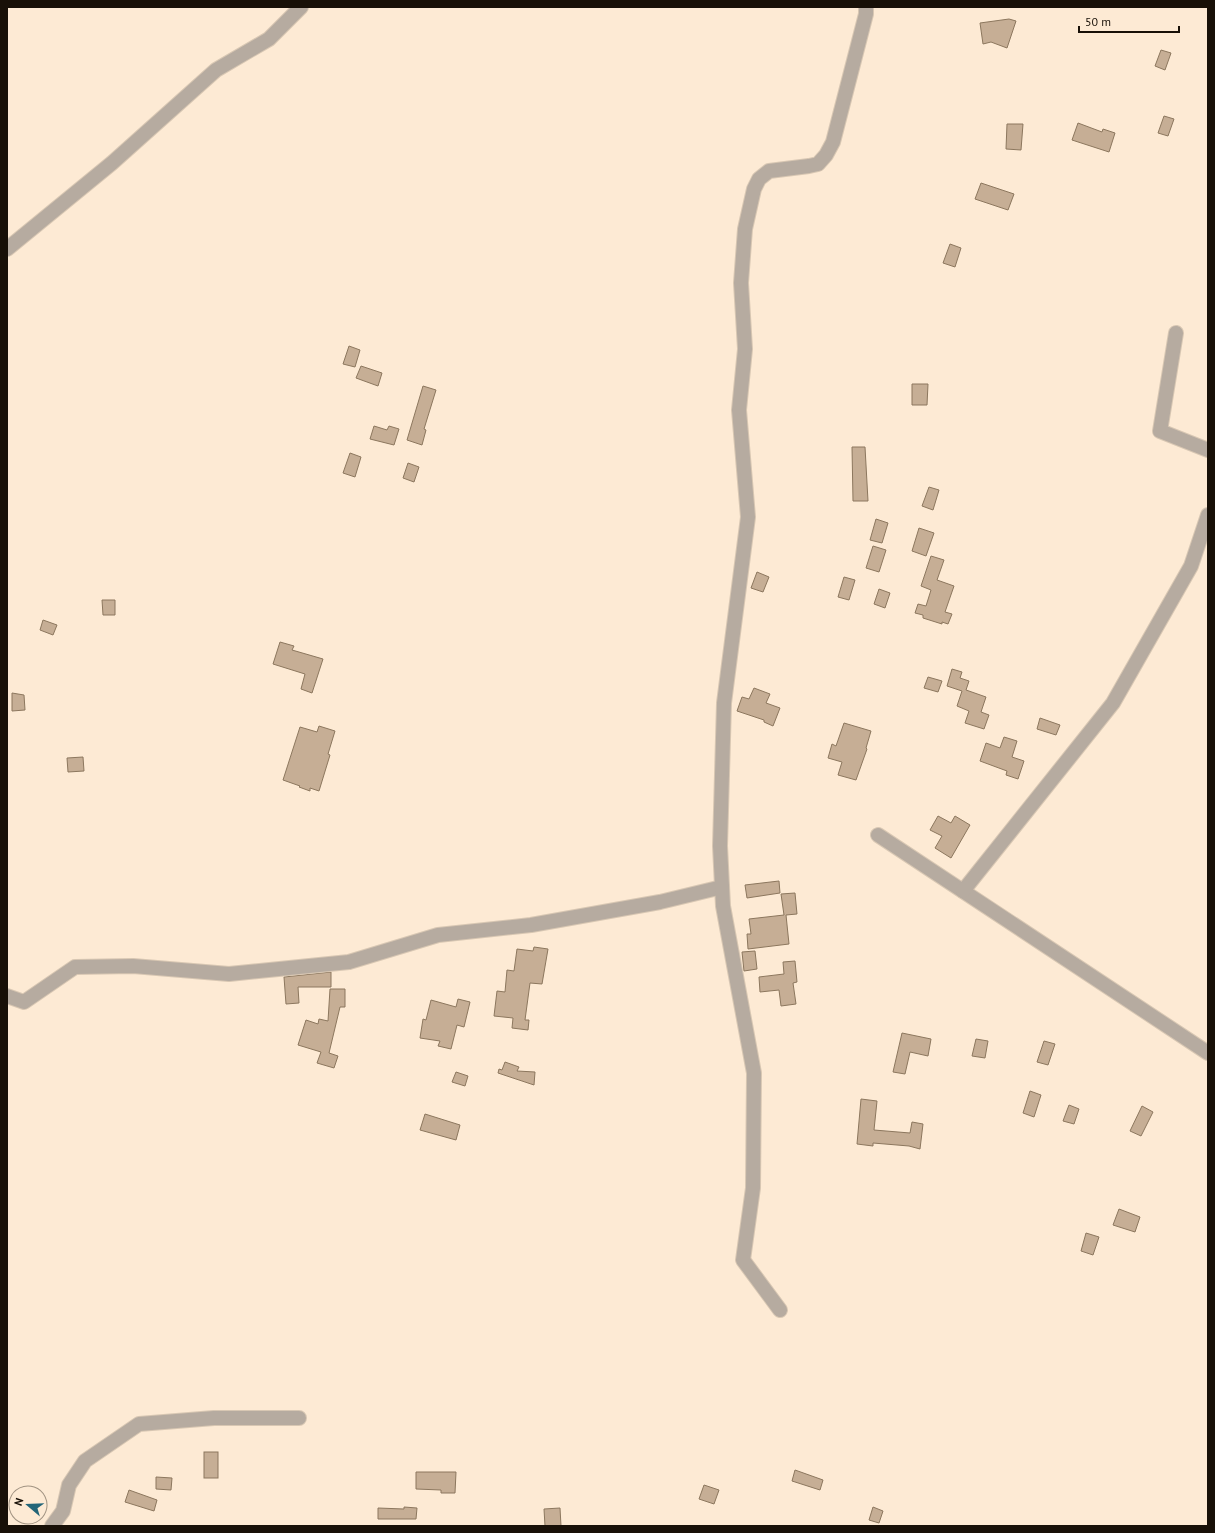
<svg xmlns="http://www.w3.org/2000/svg" width="1215" height="1533" font-family="'PT Sans',sans-serif">
	<style>
		.building { fill: #c6ae95; stroke: #8c775e }
		.lines { fill: none; stroke-linecap: round; stroke-linejoin: round }
		.minor-casing { stroke: #d8c7b3; stroke-width: 16 }
		.minor { stroke: #b6aba0; stroke-width: 14 }
	</style>
	<rect width="100%" height="100%" fill="#fdead4"/>
	<g class="building">
		<polygon points="1009,19 1016,21 1007,48 991,42 983,44 980,23"/>
		<polygon points="1161,50 1171,53 1165,70 1155,66"/>
		<polygon points="1164,116 1174,119 1168,136 1158,133"/>
		<polygon points="1078,123 1102,132 1103,129 1115,133 1109,152 1072,140"/>
		<polygon points="1007,124 1023,124 1021,150 1006,149"/>
		<polygon points="981,183 1014,194 1008,210 975,199"/>
		<polygon points="950,244 961,248 955,267 943,263"/>
		<polygon points="349,346 360,350 355,367 343,364"/>
		<polygon points="361,366 382,373 378,386 356,378"/>
		<polygon points="912,384 928,384 927,405 912,405"/>
		<polygon points="423,386 436,390 424,429 426,430 422,445 407,440"/>
		<polygon points="374,426 387,430 389,426 399,429 394,445 370,439"/>
		<polygon points="852,447 865,447 868,501 853,501"/>
		<polygon points="350,453 361,457 355,477 343,473"/>
		<polygon points="408,463 419,467 414,482 403,478"/>
		<polygon points="929,487 939,490 933,510 922,506"/>
		<polygon points="876,519 888,523 882,543 870,540"/>
		<polygon points="919,528 934,533 926,556 912,551"/>
		<polygon points="873,546 886,550 879,572 866,568"/>
		<polygon points="931,556 944,560 937,580 954,586 945,612 952,614 948,624 942,622 942,624 923,618 923,615 915,613 918,604 926,606 931,590 921,586"/>
		<polygon points="757,572 769,577 763,592 751,588"/>
		<polygon points="844,577 855,580 849,600 838,597"/>
		<polygon points="879,589 890,593 885,608 874,604"/>
		<polygon points="102,600 115,600 115,615 103,615"/>
		<polygon points="43,620 57,625 53,635 40,630"/>
		<polygon points="280,642 294,646 292,650 323,659 312,693 301,689 305,674 273,664"/>
		<polygon points="952,669 962,672 960,678 969,681 966,690 986,697 981,712 989,715 984,729 965,723 969,711 957,706 962,691 947,686"/>
		<polygon points="928,677 942,681 938,692 924,688"/>
		<polygon points="754,688 770,694 766,703 780,708 773,726 764,722 764,720 737,711 742,697 749,699"/>
		<polygon points="12,693 24,695 25,710 12,711"/>
		<polygon points="1040,718 1060,725 1056,735 1037,729"/>
		<polygon points="844,723 871,731 866,748 867,749 856,780 838,775 842,762 828,758 832,744 836,746"/>
		<polygon points="319,726 335,731 328,754 330,755 319,791 310,788 310,791 299,787 300,786 283,780 300,727 317,732"/>
		<polygon points="1004,737 1017,741 1012,757 1024,761 1018,779 1006,775 1007,771 980,761 986,743 1000,748"/>
		<polygon points="83,757 84,771 68,772 67,758"/>
		<polygon points="938,816 951,823 955,816 970,825 951,858 935,848 942,836 930,830"/>
		<polygon points="779,881 780,893 747,898 745,885"/>
		<polygon points="795,893 797,914 786,915 789,944 748,949 747,934 751,934 749,919 784,915 781,894"/>
		<polygon points="534,947 548,949 542,984 530,983 525,1020 529,1020 528,1030 512,1028 513,1018 494,1016 497,991 505,992 507,970 514,971 517,949 533,951"/>
		<polygon points="755,951 757,969 744,971 742,952"/>
		<polygon points="795,961 797,982 793,983 796,1004 781,1006 779,990 760,992 759,977 784,974 783,962"/>
		<polygon points="331,972 331,987 298,987 299,1003 286,1004 284,977"/>
		<polygon points="330,989 345,989 345,1007 340,1007 329,1053 338,1056 334,1068 317,1063 321,1052 298,1045 306,1020 318,1024 319,1019 328,1021"/>
		<polygon points="458,999 470,1002 464,1027 457,1025 451,1049 438,1046 440,1041 420,1038 423,1019 426,1020 431,1000 456,1007"/>
		<polygon points="902,1033 931,1039 928,1056 910,1052 905,1074 893,1072"/>
		<polygon points="976,1039 988,1041 985,1058 972,1056"/>
		<polygon points="1044,1041 1055,1044 1048,1065 1037,1062"/>
		<polygon points="505,1062 519,1067 517,1071 535,1072 534,1085 498,1073 499,1069 502,1070"/>
		<polygon points="456,1072 468,1076 465,1086 452,1082"/>
		<polygon points="1030,1091 1041,1095 1034,1117 1023,1113"/>
		<polygon points="861,1099 877,1101 874,1130 910,1133 912,1122 923,1124 920,1149 909,1146 873,1143 873,1146 857,1144"/>
		<polygon points="1069,1105 1079,1109 1074,1124 1063,1121"/>
		<polygon points="1142,1106 1153,1112 1141,1136 1130,1131"/>
		<polygon points="425,1114 460,1125 456,1140 420,1130"/>
		<polygon points="1119,1209 1140,1217 1135,1232 1113,1225"/>
		<polygon points="1086,1233 1099,1237 1093,1255 1081,1251"/>
		<rect x="204" y="1452" width="14" height="26"/>
		<polygon points="795,1470 823,1480 820,1490 792,1481"/>
		<polygon points="416,1472 456,1472 455,1493 441,1493 441,1490 416,1489"/>
		<polygon points="156,1477 172,1478 171,1490 156,1489"/>
		<polygon points="704,1485 719,1490 714,1504 699,1499"/>
		<polygon points="129,1490 157,1500 154,1511 125,1502"/>
		<polygon points="404,1507 417,1508 416,1519 378,1519 378,1508 404,1509"/>
		<polygon points="873,1507 883,1511 879,1523 869,1520"/>
		<polygon points="560,1508 561,1526 545,1526 544,1509"/>
	</g>
	<g class="lines">
		<defs>
			<g id="minor">
				<polyline points="7,249 112,163 216,70 269,39 301,7"/>
				<polyline points="1176,333 1160,431 1208,450"/>
				<polyline points="878,835 1208,1053"/>
				<polyline points="963,891 1113,703 1191,566 1208,515"/>
				<polyline points="7,996 24,1002 75,967 133,966 229,974 349,962 438,935 531,925 660,902 722,887"/>
				<polyline points="780,1310 743,1260 753,1188 754,1073 723,906 720,846 724,703 748,517 739,410 745,349 741,283 745,229 754,189 759,179 769,171 809,166 818,164 826,155 833,142 866,14 866,7"/>
				<polyline points="52,1526 63,1511 69,1485 85,1461 139,1424 214,1418 299,1418"/>
			</g>
		</defs>
		<use href="#minor" class="minor-casing"/>
		<use href="#minor" class="minor"/>
	</g>
	<rect width="1215" height="1533" fill="none" stroke="#181007" stroke-width="16"/>
	<g transform="translate(28 1505) rotate(289)"><circle r="19" fill="#fdead4" stroke="#a19382"/>
	<path d="M0-3L7 15L0 10L-7 15Z" fill="#236578"/>
	<text y="-6" font-size="11" font-weight="bold" text-anchor="middle" fill="#181007">N</text>
	</g>
	<path d="M1079 26v6h100v-6" fill="none" stroke="#181007" stroke-width="2"/>
	<text x="1085" y="26" font-size="12" fill="#181007" stroke="#fdead4" stroke-width="3" paint-order="stroke">50 m</text>
</svg>
